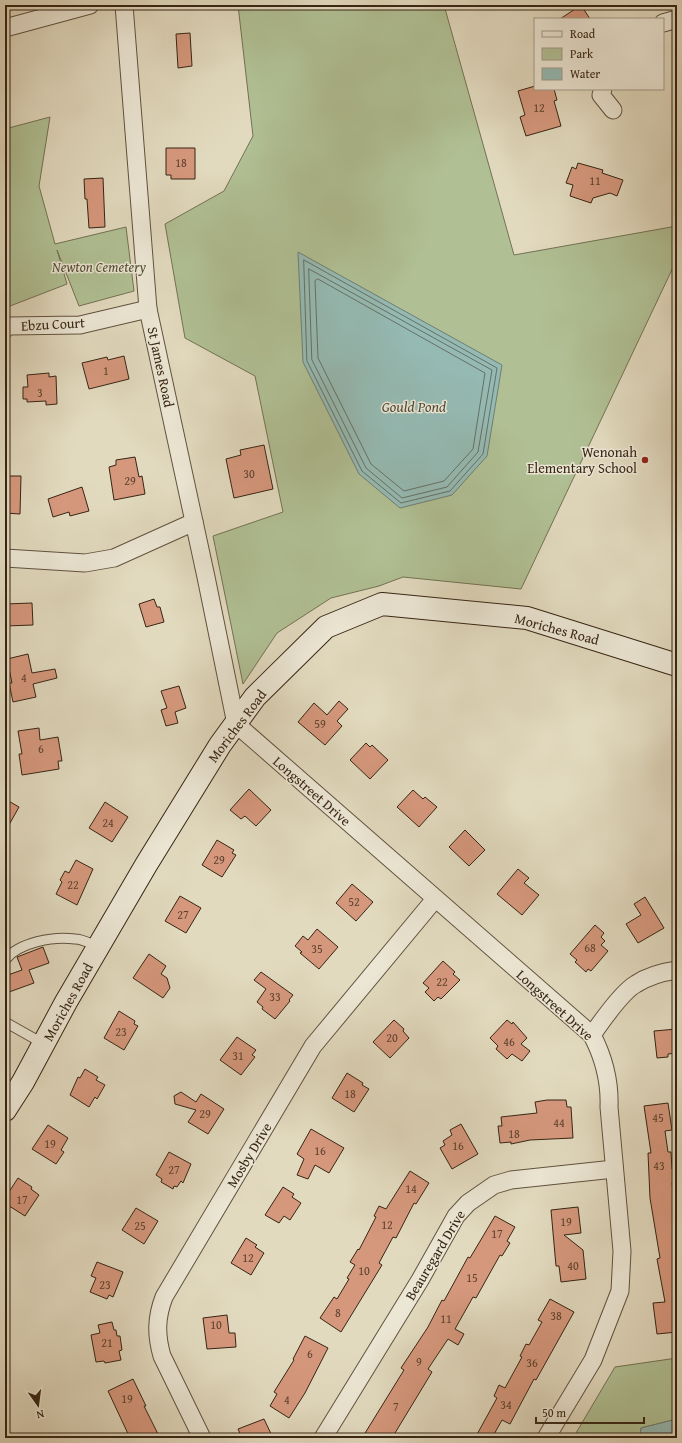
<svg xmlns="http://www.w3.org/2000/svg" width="682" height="1443" font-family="'Gentium Book Plus',serif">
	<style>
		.green { fill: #b0c094; stroke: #737254 }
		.water { fill: #95bab3; stroke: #6f7e73 }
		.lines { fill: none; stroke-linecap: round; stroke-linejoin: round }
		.shore { stroke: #667064; stroke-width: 1 }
		.building { fill: #d6987d; stroke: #362514 }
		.lane-casing { stroke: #61523f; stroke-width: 11 }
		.street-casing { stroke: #61523f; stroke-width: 19 }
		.secondary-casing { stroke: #362514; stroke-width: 24 }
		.lane { stroke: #ece7d5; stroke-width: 9 }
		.street { stroke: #ece7d5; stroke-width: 17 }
		.secondary { stroke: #ece7d5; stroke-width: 22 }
		.poi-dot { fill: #8f2418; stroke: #ece7d5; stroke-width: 1.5 }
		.labels { text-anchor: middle; stroke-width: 3; stroke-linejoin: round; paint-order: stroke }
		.number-label { font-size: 12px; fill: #5e422e }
		.park-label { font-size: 14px; font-style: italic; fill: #544c34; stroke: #ece7d5 }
		.street-label { font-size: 14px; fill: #362514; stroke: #ece7d5 }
		.poi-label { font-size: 14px; fill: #362514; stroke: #ece7d5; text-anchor: end }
		.water-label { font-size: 15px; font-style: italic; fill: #4e4a3c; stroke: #ece7d5 }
	</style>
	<rect width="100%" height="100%" fill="#e2dabf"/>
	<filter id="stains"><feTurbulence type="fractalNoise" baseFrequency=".005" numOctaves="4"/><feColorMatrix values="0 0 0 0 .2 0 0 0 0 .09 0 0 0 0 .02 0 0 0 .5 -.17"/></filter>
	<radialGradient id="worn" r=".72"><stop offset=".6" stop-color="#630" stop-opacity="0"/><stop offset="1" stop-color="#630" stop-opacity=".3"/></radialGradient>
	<g class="green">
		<polygon points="238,5 444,5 514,255 677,226 677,259 521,589 403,577 379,586 331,598 277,633 243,684 213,536 283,512 255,376 185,338 165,224 224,191 253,136"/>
		<polygon points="50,117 39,186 55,244 126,227 134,291 79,306 57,250 67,284 5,308 5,129"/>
		<polygon points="677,1358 677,1419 641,1428 640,1438 573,1438 615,1367"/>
	</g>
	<g class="water">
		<polygon points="298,252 502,365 487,456 452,495 400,508 359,474 303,362"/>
		<polygon points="677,1419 677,1438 640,1438 641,1428"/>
	</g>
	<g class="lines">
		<g class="shore">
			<polygon points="304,260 497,368 483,454 450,491 401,503 362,471 307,361"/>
			<polygon points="309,269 492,370 478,452 447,487 402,498 366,468 312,360"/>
			<polygon points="318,279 485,373 473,449 444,481 404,491 371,464 318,358 315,281"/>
		</g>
	</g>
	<g class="building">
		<polygon points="581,5 590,19 560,19"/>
		<polygon points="190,33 192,66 178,68 176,34"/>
		<polygon points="535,86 535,89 554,89 557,100 554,101 561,126 526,136 520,117 525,115 518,91"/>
		<polygon points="166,148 195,148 195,179 171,179 171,175 166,175"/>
		<polygon points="578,163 603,170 602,173 623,180 617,196 610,193 593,198 591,203 570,196 573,185 566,183 572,167 576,169"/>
		<polygon points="103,178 105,227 89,228 87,199 85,199 84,179"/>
		<polygon points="124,356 129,379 89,389 82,363 107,357 108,360"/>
		<polygon points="49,373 49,377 56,376 57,404 46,405 46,401 27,402 27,399 23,399 23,387 28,387 27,375"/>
		<polygon points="264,445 273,489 234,498 226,459 241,455 240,450"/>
		<polygon points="135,457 139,477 142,476 145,494 114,500 109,467 116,465 116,460"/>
		<polygon points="5,476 21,476 20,514 5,513"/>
		<polygon points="82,487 89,511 70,516 69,512 53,517 48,499"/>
		<polygon points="154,599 157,607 160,607 164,622 146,627 139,604"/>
		<polygon points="32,603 33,625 5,626 5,604"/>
		<polygon points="28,654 32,673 55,669 57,678 33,684 36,697 13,702 9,683 12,683 7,659"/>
		<polygon points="179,686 186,708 175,712 178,723 166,726 161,710 167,708 161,691"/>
		<polygon points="339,701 348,709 337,721 342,726 325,745 298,722 314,703 327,715"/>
		<polygon points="39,728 40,740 58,737 62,761 58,761 59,769 22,775 19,754 22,754 18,731"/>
		<polygon points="366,743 370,747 372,745 388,760 370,779 350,760"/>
		<polygon points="249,789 271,810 256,826 245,816 241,819 230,810"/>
		<polygon points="413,790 423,799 425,797 437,807 419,827 397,807"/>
		<polygon points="5,799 19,807 5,832"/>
		<polygon points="105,802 128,817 112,842 89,828"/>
		<polygon points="465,830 485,850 469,866 449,847"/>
		<polygon points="217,840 234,850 232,853 236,855 222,877 202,865"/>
		<polygon points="76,860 93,869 77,905 56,894 62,882 60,880 65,871 69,873"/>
		<polygon points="518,869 529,878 524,883 539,895 522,915 497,894"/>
		<polygon points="352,884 373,902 356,921 336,903"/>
		<polygon points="180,896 201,908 186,933 165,921"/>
		<polygon points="645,897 664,928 638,943 626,924 641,915 634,904"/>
		<polygon points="595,925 604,933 601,937 605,941 601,945 608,951 591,971 588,969 586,972 575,962 577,960 570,954"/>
		<polygon points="317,929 338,947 319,969 300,953 302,952 295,946 303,936 308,940"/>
		<polygon points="43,947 49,963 29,970 34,983 9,992 5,976 22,970 17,957"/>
		<polygon points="149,954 166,966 161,974 167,978 170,988 163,998 133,978"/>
		<polygon points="443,961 455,972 453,974 460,980 441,999 438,997 434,1001 425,992 429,988 423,983"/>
		<polygon points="261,972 293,995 289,1000 290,1001 275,1019 262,1009 263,1007 257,1002 266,989 254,980"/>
		<polygon points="119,1011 135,1021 134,1024 138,1026 124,1050 104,1038"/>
		<polygon points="394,1020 404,1029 403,1031 409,1038 390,1058 373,1042"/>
		<polygon points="507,1020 512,1024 513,1022 527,1038 521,1044 530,1051 522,1061 512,1054 507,1059 496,1049 498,1046 490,1038"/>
		<polygon points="677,1029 677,1053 668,1054 668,1057 657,1058 654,1031"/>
		<polygon points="237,1037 256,1050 252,1055 255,1057 241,1075 220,1060"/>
		<polygon points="85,1069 98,1077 96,1080 105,1085 97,1099 95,1097 89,1107 70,1095 78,1077 80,1078"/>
		<polygon points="347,1073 363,1083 362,1085 369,1089 354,1112 332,1098"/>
		<polygon points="181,1092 196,1102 201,1094 224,1109 208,1134 188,1122 196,1110 175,1104 174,1096"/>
		<polygon points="547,1100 566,1100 567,1107 571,1107 573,1138 530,1140 511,1144 511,1142 500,1143 498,1126 502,1126 501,1117 537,1113 535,1102"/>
		<polygon points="668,1103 672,1130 665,1131 668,1152 671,1152 672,1169 676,1169 677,1182 672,1183 677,1217 677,1332 657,1334 653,1303 665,1302 657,1259 660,1258 650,1198 648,1153 651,1153 644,1106"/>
		<polygon points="461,1124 478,1154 452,1169 440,1148 445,1145 443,1141 452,1135 450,1130"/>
		<polygon points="48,1125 68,1138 61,1150 64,1152 56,1164 32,1149"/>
		<polygon points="311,1129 344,1148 329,1173 315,1165 308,1179 297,1175 304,1159 297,1154"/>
		<polygon points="169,1152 191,1164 183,1183 181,1181 177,1187 174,1186 173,1189 161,1182 162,1179 156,1175"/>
		<polygon points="410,1171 429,1183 416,1204 414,1203 396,1238 393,1237 379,1263 382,1265 341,1332 320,1318 334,1297 337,1299 349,1279 347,1278 355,1265 350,1262 358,1249 359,1250 376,1217 374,1216 379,1206 386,1209"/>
		<polygon points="18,1178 32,1187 31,1189 39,1195 25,1216 6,1204 10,1197 7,1195"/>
		<polygon points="283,1187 294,1194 292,1197 301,1203 290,1220 284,1216 279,1223 265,1215"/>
		<polygon points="578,1207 581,1233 564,1235 583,1250 586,1279 561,1282 559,1266 556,1266 551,1210"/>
		<polygon points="136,1208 158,1221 144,1244 122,1230"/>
		<polygon points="495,1216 515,1227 507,1241 510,1243 502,1256 500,1255 476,1298 473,1297 455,1329 464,1334 458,1345 448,1339 428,1369 432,1372 392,1438 362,1438 404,1370 401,1368 428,1327 442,1300 444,1301 468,1257 470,1258"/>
		<polygon points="246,1238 257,1245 255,1247 264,1253 251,1275 231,1263"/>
		<polygon points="97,1262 123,1272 113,1297 109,1295 107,1299 90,1292 96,1278 91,1276"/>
		<polygon points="550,1299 574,1312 536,1380 534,1379 510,1424 502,1420 492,1438 475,1438 497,1398 494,1396 499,1385 505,1388 522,1357 520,1356 526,1344 529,1345 542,1322 538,1320"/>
		<polygon points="227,1315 229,1333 235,1333 236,1347 207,1349 203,1318"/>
		<polygon points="112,1322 114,1330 116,1330 117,1336 120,1336 122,1350 119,1351 121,1360 105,1363 104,1361 96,1362 91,1335 100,1333 98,1325"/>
		<polygon points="305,1336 328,1348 305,1393 289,1418 270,1406 277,1394 274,1392 294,1360 293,1359"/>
		<polygon points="133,1379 146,1406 144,1406 160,1438 130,1438 108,1391"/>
		<polygon points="264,1419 273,1438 242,1438 238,1429"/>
	</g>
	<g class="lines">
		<defs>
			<g id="lane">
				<path d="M5,960C19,942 54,936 75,939C83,939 91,944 99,947"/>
				<polyline points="5,1022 44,1044"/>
			</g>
			<g id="street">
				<path d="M124,5L148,309L206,577L236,724L592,1035C604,1058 610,1082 609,1107L622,1251L620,1291L593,1360L546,1438"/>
				<polyline points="663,23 677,19"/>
				<polyline points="5,28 90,5"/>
				<polyline points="603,89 601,95 613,110"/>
				<polyline points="5,329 9,326 80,325 148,309"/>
				<polyline points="5,558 85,563 114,558 194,522"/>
				<path d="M592,1035C601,1022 623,991 636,984C648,976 663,972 677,970"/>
				<path d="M202,1438L162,1356C156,1335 156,1318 164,1297L313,1046L435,899"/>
				<polyline points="323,1438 420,1280 456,1216 468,1203 494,1185 511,1180 614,1169"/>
			</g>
			<polyline id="secondary" points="5,1110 23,1082 66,1002 146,865 220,745 255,697 326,627 382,604 527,618 677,665"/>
		</defs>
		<use href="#lane" class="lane-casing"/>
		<use href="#street" class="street-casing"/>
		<use href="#secondary" class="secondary-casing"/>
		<use href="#lane" class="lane"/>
		<use href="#street" class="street"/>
		<use href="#secondary" class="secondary"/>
	</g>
	<circle class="poi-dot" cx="645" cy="460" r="4"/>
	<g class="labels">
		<g class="number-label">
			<text x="539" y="112">12</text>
			<text x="181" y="167">18</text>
			<text x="595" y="185">11</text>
			<text x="106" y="375">1</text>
			<text x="40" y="397">3</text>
			<text x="249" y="478">30</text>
			<text x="130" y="485">29</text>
			<text x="24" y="682">4</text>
			<text x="320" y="728">59</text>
			<text x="41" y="753">6</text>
			<text x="108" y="827">24</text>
			<text x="219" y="864">29</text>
			<text x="73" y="889">22</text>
			<text x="354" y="906">52</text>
			<text x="183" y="919">27</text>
			<text x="590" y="952">68</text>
			<text x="317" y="953">35</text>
			<text x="442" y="986">22</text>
			<text x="275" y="1001">33</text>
			<text x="121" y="1036">23</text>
			<text x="392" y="1042">20</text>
			<text x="509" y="1046">46</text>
			<text x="238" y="1060">31</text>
			<text x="350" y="1098">18</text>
			<text x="205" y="1118">29</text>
			<text x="658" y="1122">45</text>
			<text x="559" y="1127">44</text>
			<text x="514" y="1138">18</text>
			<text x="50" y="1148">19</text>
			<text x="458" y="1150">16</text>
			<text x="320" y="1155">16</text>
			<text x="659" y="1170">43</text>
			<text x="174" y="1174">27</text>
			<text x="411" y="1193">14</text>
			<text x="22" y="1204">17</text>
			<text x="566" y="1226">19</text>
			<text x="387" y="1229">12</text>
			<text x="140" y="1230">25</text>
			<text x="497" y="1238">17</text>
			<text x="248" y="1262">12</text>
			<text x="573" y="1270">40</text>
			<text x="364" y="1275">10</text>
			<text x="472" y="1282">15</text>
			<text x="105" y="1289">23</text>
			<text x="338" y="1317">8</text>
			<text x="556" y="1320">38</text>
			<text x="446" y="1323">11</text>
			<text x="216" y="1329">10</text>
			<text x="107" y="1347">21</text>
			<text x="310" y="1358">6</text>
			<text x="419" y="1366">9</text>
			<text x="532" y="1367">36</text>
			<text x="127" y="1403">19</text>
			<text x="287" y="1404">4</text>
			<text x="506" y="1409">34</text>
			<text x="396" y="1411">7</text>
		</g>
		<g class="park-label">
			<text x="99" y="272">Newton Cemetery</text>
		</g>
		<g class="street-label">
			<text transform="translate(53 324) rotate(-3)" y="5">Ebzu Court</text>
			<text transform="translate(161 367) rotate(78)" y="5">St James Road</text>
			<text transform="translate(557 629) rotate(15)" y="5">Moriches Road</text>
			<text transform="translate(237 726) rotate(-53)" y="5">Moriches Road</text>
			<text transform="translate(312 791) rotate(41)" y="5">Longstreet Drive</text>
			<text transform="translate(68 1002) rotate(-61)" y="5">Moriches Road</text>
			<text transform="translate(555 1005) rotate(42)" y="5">Longstreet Drive</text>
			<text transform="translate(249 1155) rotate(-59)" y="5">Mosby Drive</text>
			<text transform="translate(435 1255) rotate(-59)" y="5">Beauregard Drive</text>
		</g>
		<g class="poi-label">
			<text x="637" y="457">Wenonah<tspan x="637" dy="16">Elementary School</tspan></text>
		</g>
		<g class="water-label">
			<text x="414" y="412">Gould Pond</text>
		</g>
	</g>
	<rect width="682" height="1443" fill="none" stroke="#e2dabf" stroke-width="20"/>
	<rect x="6" y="6" width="670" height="1431" fill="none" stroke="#362514" stroke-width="2"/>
	<rect x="10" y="10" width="662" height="1423" fill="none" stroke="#362514"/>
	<rect x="534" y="18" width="130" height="72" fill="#ece7d5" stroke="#a39988"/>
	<rect x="542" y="31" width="20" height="6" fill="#ece7d5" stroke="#a39988"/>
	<text x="570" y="38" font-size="12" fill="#362514">Road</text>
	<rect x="542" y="48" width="20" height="12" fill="#b0c094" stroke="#a39988"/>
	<text x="570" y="58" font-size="12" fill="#362514">Park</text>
	<rect x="542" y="68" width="20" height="12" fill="#95bab3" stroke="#a39988"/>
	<text x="570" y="78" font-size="12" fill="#362514">Water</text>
	<g transform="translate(38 1405) rotate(166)" stroke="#ece7d5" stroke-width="3" paint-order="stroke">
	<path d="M0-3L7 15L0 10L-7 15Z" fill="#362514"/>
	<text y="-6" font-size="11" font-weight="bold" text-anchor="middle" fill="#362514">N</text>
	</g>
	<path d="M536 1417v6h108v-6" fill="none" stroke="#362514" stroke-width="2"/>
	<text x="542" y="1417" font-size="12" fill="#362514" stroke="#ece7d5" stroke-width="3" paint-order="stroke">50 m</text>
	<rect width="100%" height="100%" filter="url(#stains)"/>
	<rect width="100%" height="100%" fill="url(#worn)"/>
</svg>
